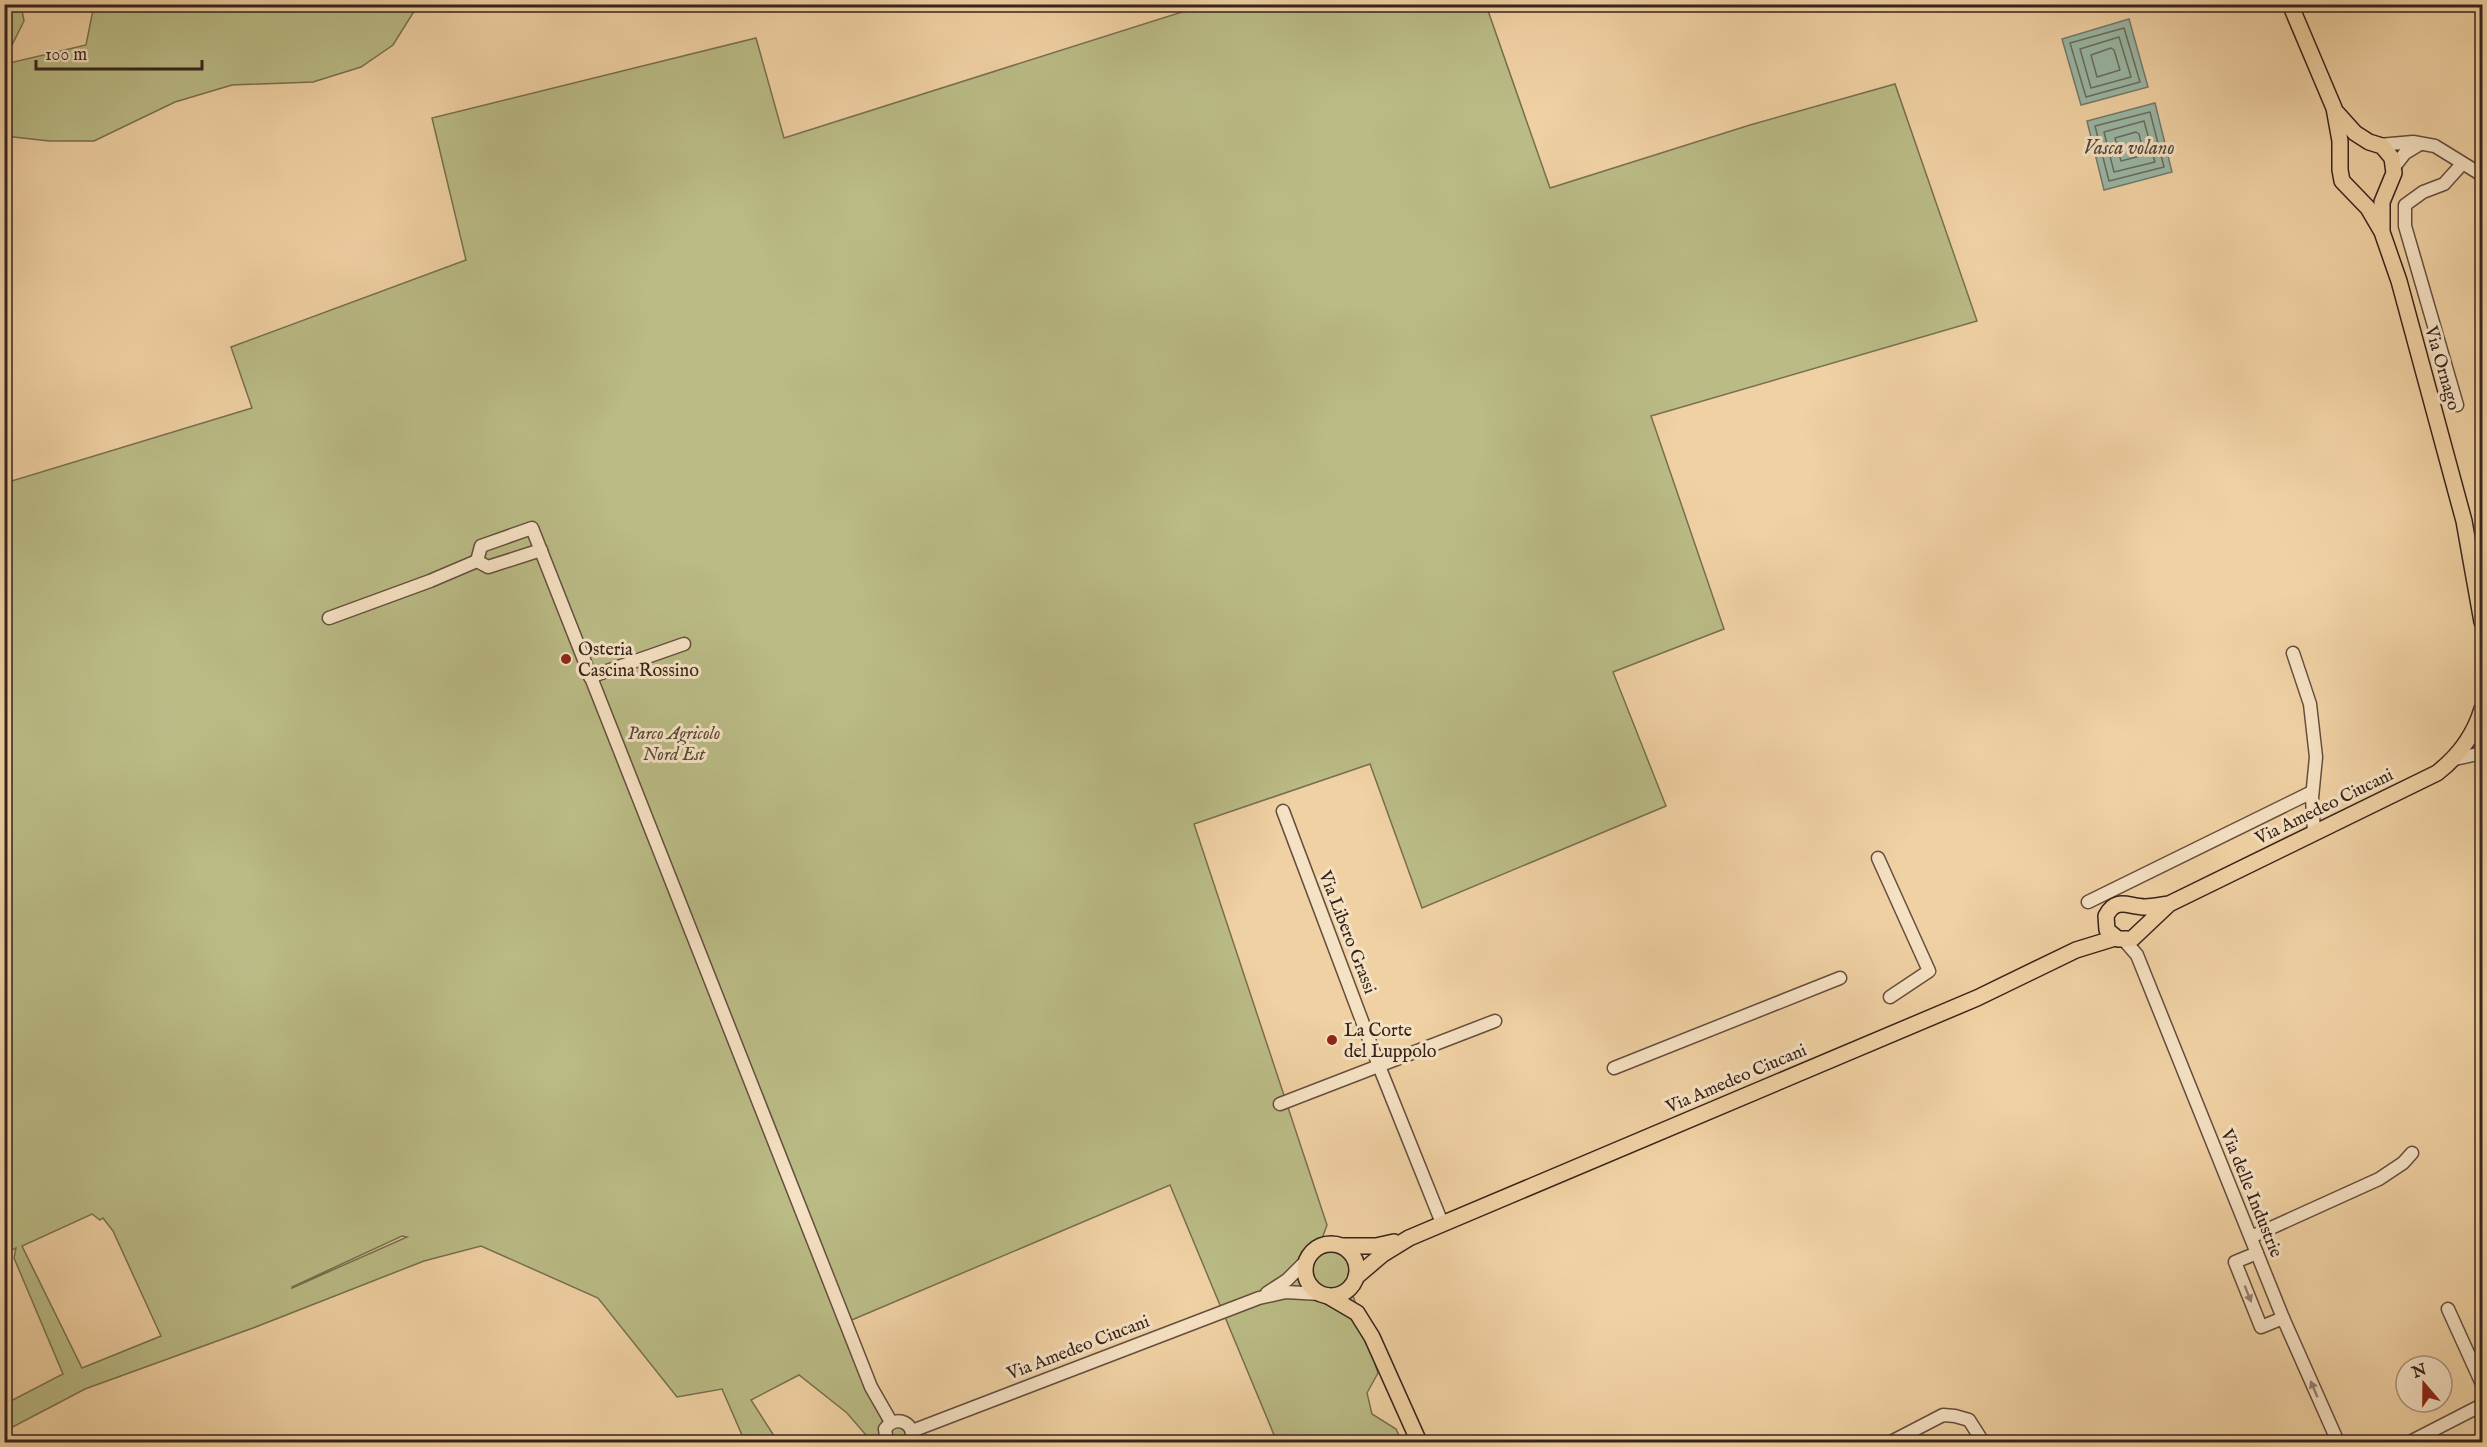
<svg xmlns="http://www.w3.org/2000/svg" width="2487" height="1447" font-family="'IM FELL English',serif">
	<style>
		.green { fill: #babb85; stroke: #786f50; stroke-width: 1.5; fill-rule: evenodd }
		.water { fill: #9ab7a5; stroke: #727c6e; stroke-width: 1.5 }
		.lines { fill: none; stroke-linecap: round; stroke-linejoin: round }
		.shore { stroke: #686d60; stroke-width: 1.5 }
		.minor-casing { stroke: #654e3d; stroke-width: 15 }
		.major-casing { stroke: #37231b; stroke-width: 18 }
		.minor { stroke: #f5e1c3; stroke-width: 12 }
		.major { stroke: #f0d1a3; stroke-width: 15 }
		.oneway { fill: #96826f }
		.poi-dot { fill: #8f2418; stroke: #f5e1c3; stroke-width: 2 }
		.labels { text-anchor: middle; stroke-width: 6; stroke-linejoin: round; paint-order: stroke }
		.street-label { font-size: 18px; fill: #37231b; stroke: #f5e1c3 }
		.poi-label { font-size: 18px; fill: #37231b; stroke: #f5e1c3; text-anchor: start }
		.park-label { font-size: 18px; font-style: italic; fill: #584936; stroke: #f5e1c3 }
		.water-label { font-size: 20px; font-style: italic; fill: #50483e; stroke: #f5e1c3 }
	</style>
	<rect width="100%" height="100%" fill="#f0d1a3"/>
	<filter id="stains"><feTurbulence type="fractalNoise" baseFrequency=".00333" numOctaves="4"/><feColorMatrix values="0 0 0 0 .2 0 0 0 0 .09 0 0 0 0 .02 0 0 0 .5 -.17"/></filter>
	<radialGradient id="worn" r=".72"><stop offset=".6" stop-color="#630" stop-opacity="0"/><stop offset="1" stop-color="#630" stop-opacity=".3"/></radialGradient>
	<g class="green">
		<polygon points="4,5 21,5 24,21 11,47 5,47"/>
		<polygon points="94,5 94,4 418,5 393,45 361,67 313,82 232,85 175,102 94,141 49,141 5,136 5,64 86,45"/>
		<path d="M1204,5H1486L1550,188L1750,125L1895,84L1977,321L1651,416L1724,629L1613,672L1666,806L1422,908L1370,764L1194,824L1327,1225L1320,1244L1321,1253C1334,1249 1345,1252 1350,1266L1348,1280L1378,1373L1367,1393L1372,1414L1396,1429L1402,1442H1277L1170,1185L847,1322L890,1442H872L847,1413L799,1375L751,1400L778,1442H745L722,1389L677,1397L598,1298L481,1246L424,1261L253,1328L85,1389L5,1431V1404L63,1374L14,1258L16,1248L5,1253V483L252,408L231,347L466,260L432,118L756,38L784,138ZM92,1214L100,1220L103,1218L113,1231L161,1336L82,1368L22,1246ZM402,1236L407,1237L292,1288V1287Z"/>
		<circle cx="898" cy="1435" r="8"/>
	</g>
	<g class="water">
		<polygon points="2129,19 2148,87 2081,105 2062,39"/>
		<polygon points="2155,103 2172,172 2104,190 2087,121"/>
	</g>
	<g class="lines">
		<g class="shore">
			<polygon points="2124,28 2140,82 2086,97 2070,43"/>
			<polygon points="2119,37 2131,77 2091,88 2080,49"/>
			<polygon points="2111,48 2114,50 2120,70 2097,77 2091,55"/>
			<polygon points="2150,112 2164,167 2109,181 2095,126"/>
			<polygon points="2144,121 2155,162 2114,172 2104,132"/>
			<polygon points="2136,132 2139,134 2144,155 2121,161 2115,138"/>
		</g>
		<defs>
			<g id="minor">
				<polyline points="2379,145 2413,142 2435,146 2482,175"/>
				<polyline points="2394,167 2405,153 2420,144"/>
				<polyline points="2457,405 2405,226 2405,205 2423,192 2444,184 2462,164"/>
				<polyline points="477,561 481,546 532,528 871,1387 891,1422"/>
				<polyline points="329,618 430,581 477,561 488,567 541,550"/>
				<polyline points="2293,653 2310,704 2316,757 2312,798 2314,832"/>
				<polyline points="590,677 684,644"/>
				<polyline points="2455,759 2482,753"/>
				<polyline points="1283,811 1379,1066 1442,1223"/>
				<polyline points="1878,858 1929,971 1890,997"/>
				<polyline points="2088,902 2312,792"/>
				<polyline points="2124,940 2137,955 2283,1318 2338,1442"/>
				<polyline points="1614,1068 1840,978"/>
				<polyline points="1280,1104 1495,1021"/>
				<polyline points="2251,1237 2379,1179 2403,1163 2412,1153"/>
				<polyline points="2257,1253 2235,1262 2261,1327 2283,1318"/>
				<polyline points="1267,1293 1287,1280 1307,1260"/>
				<polyline points="2448,1309 2482,1384"/>
				<polyline points="912,1431 1259,1298 1286,1292 1320,1294"/>
				<path d="M887,1442L885,1429C896,1413 918,1424 910,1442"/>
				<polyline points="1891,1442 1943,1415 1955,1416 1969,1420 1983,1442"/>
				<polyline points="2410,1442 2482,1405"/>
			</g>
			<g id="major">
				<polyline points="2290,4 2334,108 2340,141 2340,170 2342,181 2368,208 2382,232 2399,281 2464,521 2482,622"/>
				<polyline points="2337,113 2355,133 2369,142 2382,146 2392,158 2394,173 2382,202 2382,229"/>
				<path d="M2169,904C2161,905 2153,907 2145,907C2129,907 2116,896 2106,916L2107,930L2118,939H2132L2169,904L2437,773C2459,756 2474,736 2482,709"/>
				<circle cx="1331" cy="1270" r="26"/>
				<polyline points="1342,1246 1376,1246 1394,1242"/>
				<polyline points="1356,1277 1383,1254 1409,1238 1977,998 2076,950 2115,938"/>
				<polyline points="1328,1296 1357,1313 1372,1337 1419,1442"/>
			</g>
		</defs>
		<use href="#minor" class="minor-casing"/>
		<use href="#major" class="major-casing"/>
		<use href="#minor" class="minor"/>
		<use href="#major" class="major"/>
	</g>
	<defs><path id="oneway-solid" d="M-6-.8H1V-3.2L6.5 0L1 3.2V.8H-6Z" transform="scale(1.5)"/></defs>
	<g class="oneway">
		<use href="#oneway-solid" transform="translate(2248 1294) rotate(68)"/>
		<use href="#oneway-solid" transform="translate(2314 1389) rotate(-113)"/>
	</g>
	<g class="poi-dot">
		<circle cx="566" cy="659" r="6"/>
		<circle cx="1332" cy="1040" r="6"/>
	</g>
	<g class="labels">
		<g class="street-label">
			<text transform="translate(2443 368) rotate(74)" y="6">Via Ornago</text>
			<text transform="translate(2324 806) rotate(-26)" y="6">Via Amedeo Ciucani</text>
			<text transform="translate(1348 932) rotate(69)" y="6">Via Libero Grassi</text>
			<text transform="translate(1736 1078) rotate(-23)" y="6">Via Amedeo Ciucani</text>
			<text transform="translate(2252 1193) rotate(68)" y="6">Via delle Industrie</text>
			<text transform="translate(1078 1347) rotate(-21)" y="6">Via Amedeo Ciucani</text>
		</g>
		<g class="poi-label">
			<text x="578" y="655">Osteria<tspan x="578" dy="21">Cascina Rossino</tspan></text>
			<text x="1344" y="1036">La Corte<tspan x="1344" dy="21">del Luppolo</tspan></text>
		</g>
		<g class="park-label">
			<text x="674" y="739">Parco Agricolo<tspan x="674" dy="21">Nord Est</tspan></text>
		</g>
		<g class="water-label">
			<text x="2129" y="154">Vasca volano</text>
		</g>
	</g>
	<rect width="2487" height="1447" fill="none" stroke="#f0d1a3" stroke-width="24"/>
	<rect x="6" y="6" width="2475" height="1435" fill="none" stroke="#37231b" stroke-width="3"/>
	<rect x="12" y="12" width="2463" height="1423" fill="none" stroke="#37231b" stroke-width="1.5"/>
	<g transform="translate(2424 1384) rotate(340)"><circle r="28" fill="#f5e1c3" stroke="#a99580" stroke-width="1.5"/>
	<path d="M0-4.5L10 22L0 15L-10 22Z" fill="#8f2418"/>
	<text y="-9" font-size="16" font-weight="bold" text-anchor="middle" fill="#37231b">N</text>
	</g>
	<path d="M36 60v9h166v-9" fill="none" stroke="#37231b" stroke-width="3"/>
	<text x="45" y="60" font-size="18" fill="#37231b" stroke="#f5e1c3" stroke-width="4.5" paint-order="stroke">100 m</text>
	<rect width="100%" height="100%" filter="url(#stains)"/>
	<rect width="100%" height="100%" fill="url(#worn)"/>
</svg>
